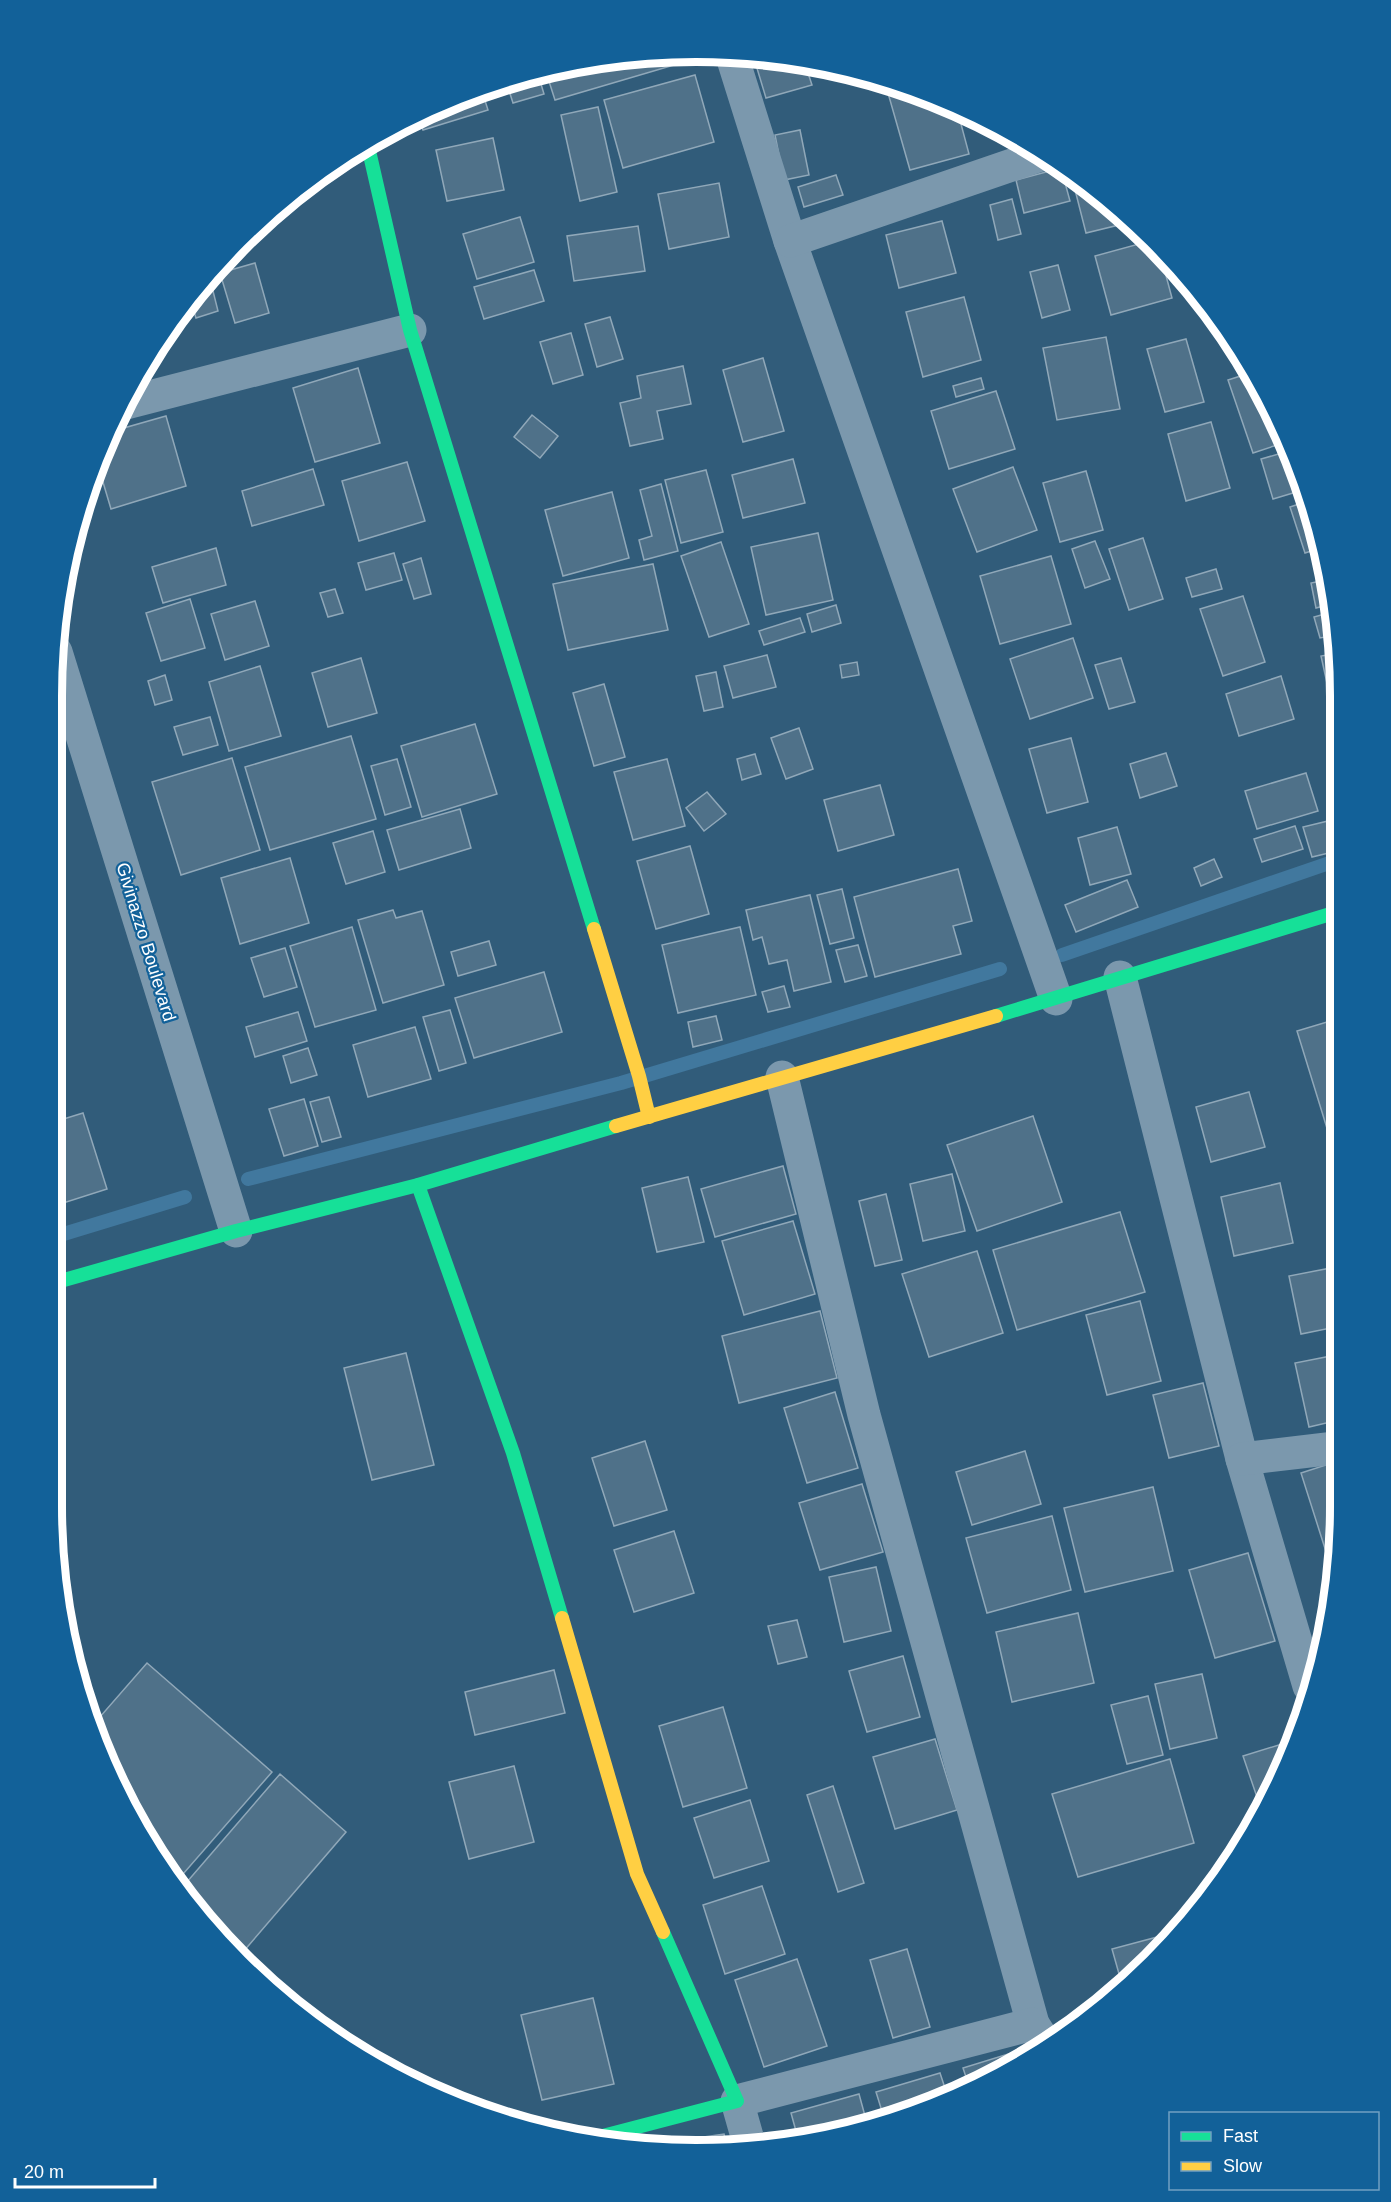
<svg xmlns="http://www.w3.org/2000/svg" width="1391" height="2202" font-family="Arial,sans-serif">
	<style>
		.lines { fill: none; stroke-linecap: round; stroke-linejoin: round }
		.stream { stroke: #41789e; stroke-width: 14 }
		.building { fill: #4f7189; stroke: #90a8b9; stroke-width: 1.5 }
		.street { stroke: #7b98ad; stroke-width: 33 }
		.fast { stroke: #16e098; stroke-width: 14 }
		.slow { stroke: #ffcf43; stroke-width: 14 }
		.labels { text-anchor: middle; stroke-width: 4.5; stroke-linejoin: round; paint-order: stroke }
		.street-label { font-size: 18px; fill: #fff; stroke: #126199 }
		.rim { fill: none; stroke: #fff; stroke-width: 8 }
	</style>
	<rect width="100%" height="100%" fill="#315c7a"/>
	<g class="lines">
		<g class="stream">
			<polyline points="1062,955 1338,860"/>
			<polyline points="248,1179 621,1083 1000,969"/>
			<polyline points="57,1236 185,1197"/>
		</g>
	</g>
	<g class="building">
		<polygon points="671,55 674,65 555,100 546,72 612,56"/>
		<polygon points="753,55 805,64 812,85 766,98"/>
		<polygon points="538,74 544,94 513,103 506,81"/>
		<polygon points="695,75 714,142 623,168 604,100"/>
		<polygon points="892,84 957,109 969,154 910,170 886,86"/>
		<polygon points="481,88 488,110 423,130 419,117"/>
		<polygon points="598,107 617,192 580,201 561,115"/>
		<polygon points="800,130 809,175 784,180 775,135"/>
		<polygon points="493,138 504,190 447,201 436,150"/>
		<polygon points="1061,168 1070,201 1024,213 1016,180"/>
		<polygon points="1071,174 1088,184 1127,223 1086,233"/>
		<polygon points="836,175 843,195 804,207 798,187"/>
		<polygon points="719,183 729,237 669,249 658,194"/>
		<polygon points="1012,199 1021,234 998,240 990,205"/>
		<polygon points="520,217 534,262 477,279 463,234"/>
		<polygon points="942,221 956,273 899,288 886,235"/>
		<polygon points="638,226 645,271 574,281 567,236"/>
		<polygon points="1146,242 1161,257 1172,298 1111,315 1095,256"/>
		<polygon points="255,263 269,313 235,323 220,273"/>
		<polygon points="1058,265 1070,310 1042,318 1030,272"/>
		<polygon points="534,270 544,301 484,319 474,287"/>
		<polygon points="213,291 218,311 196,318 190,298"/>
		<polygon points="964,297 981,360 923,377 906,312"/>
		<polygon points="610,317 623,359 597,367 585,324"/>
		<polygon points="571,333 583,375 553,384 540,342"/>
		<polygon points="1106,337 1120,409 1057,420 1043,348"/>
		<polygon points="1186,339 1204,402 1165,412 1147,349"/>
		<polygon points="763,358 784,431 743,442 723,370"/>
		<polygon points="683,366 691,404 657,411 663,439 630,446 620,403 641,398 637,376"/>
		<polygon points="358,368 380,443 315,462 293,388"/>
		<polygon points="1250,373 1273,410 1286,442 1253,453 1228,380"/>
		<polygon points="981,378 984,389 956,397 953,386"/>
		<polygon points="996,391 1015,449 949,469 931,411"/>
		<polygon points="532,415 558,436 540,458 514,437"/>
		<polygon points="166,416 186,486 111,509 97,462 100,449 110,432"/>
		<polygon points="1211,422 1230,488 1186,501 1168,434"/>
		<polygon points="1289,451 1303,490 1273,499 1261,459"/>
		<polygon points="793,459 805,503 743,518 732,475"/>
		<polygon points="407,462 425,521 359,541 342,481"/>
		<polygon points="1013,467 1037,530 977,552 953,489"/>
		<polygon points="313,469 324,505 252,526 242,491"/>
		<polygon points="706,470 723,532 681,543 665,480"/>
		<polygon points="1086,471 1103,530 1060,542 1043,483"/>
		<polygon points="661,484 678,551 644,560 639,540 652,536 640,490"/>
		<polygon points="612,492 629,558 563,576 545,510"/>
		<polygon points="1308,501 1318,528 1321,548 1305,553 1290,507"/>
		<polygon points="818,533 833,600 766,615 751,547"/>
		<polygon points="1143,538 1163,599 1129,610 1109,549"/>
		<polygon points="1095,541 1110,579 1085,588 1072,549"/>
		<polygon points="721,542 749,624 709,637 681,556"/>
		<polygon points="216,548 226,585 163,603 152,567"/>
		<polygon points="394,553 402,580 366,590 358,563"/>
		<polygon points="1051,556 1071,624 1000,644 980,576"/>
		<polygon points="421,558 431,594 414,599 403,564"/>
		<polygon points="653,564 668,630 568,650 553,584"/>
		<polygon points="1216,569 1222,589 1192,597 1186,578"/>
		<polygon points="1326,580 1331,604 1316,608 1311,583"/>
		<polygon points="335,589 343,613 328,617 320,593"/>
		<polygon points="1243,596 1265,662 1223,676 1200,609"/>
		<polygon points="190,599 205,648 161,661 146,613"/>
		<polygon points="255,601 269,646 225,660 211,614"/>
		<polygon points="836,605 841,623 812,632 807,614"/>
		<polygon points="1332,612 1336,635 1320,638 1314,617"/>
		<polygon points="800,618 805,632 764,645 759,631"/>
		<polygon points="1073,638 1093,698 1030,719 1010,659"/>
		<polygon points="1339,653 1338,709 1333,710 1321,656"/>
		<polygon points="767,655 776,687 733,698 724,666"/>
		<polygon points="361,658 377,713 328,727 312,673"/>
		<polygon points="1121,658 1135,702 1109,709 1095,665"/>
		<polygon points="857,662 859,675 842,678 840,665"/>
		<polygon points="260,666 281,736 229,751 209,682"/>
		<polygon points="716,672 723,707 704,711 696,676"/>
		<polygon points="165,675 172,700 155,705 148,681"/>
		<polygon points="1281,676 1294,719 1239,736 1226,694"/>
		<polygon points="604,684 625,757 594,766 573,693"/>
		<polygon points="210,717 218,745 183,755 174,727"/>
		<polygon points="475,724 497,794 422,817 401,746"/>
		<polygon points="799,728 813,769 786,779 771,738"/>
		<polygon points="351,736 376,819 270,850 245,767"/>
		<polygon points="1071,738 1088,802 1047,813 1029,749"/>
		<polygon points="1166,753 1177,786 1140,798 1130,764"/>
		<polygon points="755,754 761,774 742,780 737,759"/>
		<polygon points="232,758 260,850 181,875 152,782"/>
		<polygon points="397,759 411,807 385,815 371,766"/>
		<polygon points="667,759 685,826 633,840 614,772"/>
		<polygon points="1306,773 1318,811 1257,829 1245,791"/>
		<polygon points="880,785 894,835 838,851 824,800"/>
		<polygon points="707,792 726,814 704,831 686,808"/>
		<polygon points="460,809 471,848 399,870 387,830"/>
		<polygon points="1328,821 1337,851 1312,857 1303,827"/>
		<polygon points="1295,826 1303,849 1262,862 1254,839"/>
		<polygon points="1117,827 1131,874 1090,885 1078,838"/>
		<polygon points="373,831 385,872 346,884 333,843"/>
		<polygon points="690,846 709,914 656,929 637,861"/>
		<polygon points="290,858 309,923 240,944 221,878"/>
		<polygon points="1214,859 1222,877 1201,886 1194,868"/>
		<polygon points="958,869 972,921 953,926 961,954 875,977 854,897"/>
		<polygon points="1127,880 1138,907 1076,932 1065,905"/>
		<polygon points="842,889 854,938 830,944 817,895"/>
		<polygon points="810,895 831,982 794,991 787,960 769,964 762,937 753,940 746,910"/>
		<polygon points="393,910 396,918 422,911 444,985 383,1003 358,920"/>
		<polygon points="352,927 376,1010 315,1027 290,946"/>
		<polygon points="740,927 756,995 678,1013 662,945"/>
		<polygon points="489,941 496,965 458,976 451,952"/>
		<polygon points="858,945 867,976 845,982 836,950"/>
		<polygon points="285,948 297,987 264,997 251,958"/>
		<polygon points="544,972 562,1032 474,1058 455,998"/>
		<polygon points="784,986 790,1007 768,1012 762,992"/>
		<polygon points="450,1010 466,1063 439,1071 423,1017"/>
		<polygon points="298,1012 307,1041 255,1057 246,1027"/>
		<polygon points="716,1016 722,1040 693,1047 688,1022"/>
		<polygon points="1337,1019 1336,1136 1330,1138 1297,1031"/>
		<polygon points="415,1027 431,1079 368,1097 353,1045"/>
		<polygon points="308,1048 317,1075 291,1083 283,1056"/>
		<polygon points="57,1073 64,1097 57,1099"/>
		<polygon points="1249,1092 1265,1147 1211,1162 1196,1107"/>
		<polygon points="329,1097 341,1137 322,1142 310,1102"/>
		<polygon points="304,1099 318,1146 284,1156 269,1109"/>
		<polygon points="83,1113 107,1189 57,1205 57,1121"/>
		<polygon points="1033,1116 1062,1202 977,1231 947,1145"/>
		<polygon points="1336,1145 1336,1171 1329,1148"/>
		<polygon points="783,1166 796,1214 715,1237 701,1189"/>
		<polygon points="952,1174 965,1231 923,1241 910,1184"/>
		<polygon points="688,1177 704,1242 657,1252 642,1188"/>
		<polygon points="1280,1183 1293,1243 1234,1256 1221,1197"/>
		<polygon points="886,1194 902,1260 875,1266 859,1201"/>
		<polygon points="1120,1212 1145,1292 1017,1330 993,1250"/>
		<polygon points="793,1221 815,1294 744,1315 722,1241"/>
		<polygon points="977,1251 1003,1333 929,1357 902,1274"/>
		<polygon points="1336,1267 1336,1327 1301,1334 1289,1276"/>
		<polygon points="1140,1301 1161,1381 1107,1395 1086,1315"/>
		<polygon points="820,1311 837,1378 739,1403 722,1336"/>
		<polygon points="406,1353 434,1465 372,1480 344,1368"/>
		<polygon points="1336,1355 1335,1421 1309,1427 1295,1363"/>
		<polygon points="1203,1383 1219,1446 1169,1458 1153,1395"/>
		<polygon points="835,1392 858,1468 807,1483 784,1408"/>
		<polygon points="645,1441 667,1510 614,1526 592,1458"/>
		<polygon points="1025,1451 1041,1504 972,1525 956,1472"/>
		<polygon points="1335,1462 1335,1556 1328,1558 1301,1473"/>
		<polygon points="862,1484 883,1552 820,1570 799,1503"/>
		<polygon points="1153,1487 1173,1571 1085,1592 1064,1508"/>
		<polygon points="1052,1516 1071,1590 987,1613 966,1538"/>
		<polygon points="674,1531 694,1593 634,1612 614,1550"/>
		<polygon points="1248,1553 1275,1641 1215,1658 1189,1570"/>
		<polygon points="876,1567 891,1631 844,1642 829,1577"/>
		<polygon points="1078,1613 1094,1683 1012,1702 996,1632"/>
		<polygon points="797,1620 807,1657 778,1664 768,1626"/>
		<polygon points="903,1656 920,1717 867,1732 849,1671"/>
		<polygon points="147,1663 272,1772 177,1881 160,1865 92,1726"/>
		<polygon points="554,1670 565,1713 475,1735 465,1692"/>
		<polygon points="1202,1674 1217,1738 1170,1749 1155,1684"/>
		<polygon points="1148,1696 1163,1755 1127,1764 1111,1705"/>
		<polygon points="723,1707 747,1788 683,1807 659,1726"/>
		<polygon points="935,1739 957,1810 895,1829 873,1757"/>
		<polygon points="1295,1740 1291,1753 1260,1806 1243,1756"/>
		<polygon points="1170,1759 1194,1843 1078,1877 1052,1794"/>
		<polygon points="514,1766 534,1842 469,1859 449,1782"/>
		<polygon points="280,1774 346,1832 237,1959 180,1890"/>
		<polygon points="833,1786 864,1883 838,1892 807,1795"/>
		<polygon points="750,1800 769,1861 714,1878 694,1818"/>
		<polygon points="762,1886 785,1954 725,1974 703,1905"/>
		<polygon points="1176,1932 1123,1988 1112,1949"/>
		<polygon points="907,1949 930,2027 893,2038 870,1960"/>
		<polygon points="797,1959 827,2046 764,2067 735,1980"/>
		<polygon points="593,1998 614,2084 542,2100 521,2015"/>
		<polygon points="1028,2048 1030,2056 970,2089 963,2068"/>
		<polygon points="940,2073 948,2097 885,2121 876,2092"/>
		<polygon points="859,2094 868,2127 799,2142 791,2113"/>
		<polygon points="724,2134 727,2147 663,2149 662,2143"/>
	</g>
	<g class="lines">
		<g class="street">
			<polyline points="731,53 790,241 1056,999"/>
			<polyline points="790,241 1041,155"/>
			<polyline points="126,403 410,330"/>
			<polyline points="56,652 236,1231"/>
			<polyline points="1120,977 1242,1459 1309,1686"/>
			<polyline points="782,1077 864,1415 1033,2024 1047,2046"/>
			<polyline points="1242,1459 1335,1448"/>
			<polyline points="750,2147 737,2101 1033,2024"/>
		</g>
		<g class="fast">
			<polyline points="367,142 410,330 594,929"/>
			<polyline points="996,1016 1337,912"/>
			<polyline points="418,1185 513,1453 562,1618"/>
			<polyline points="57,1282 236,1231 418,1185 616,1126"/>
			<polyline points="595,2138 737,2101 663,1932"/>
		</g>
		<g class="slow">
			<polyline points="594,929 639,1076 649,1117"/>
			<polyline points="616,1126 996,1016"/>
			<polyline points="562,1618 637,1874 663,1932"/>
		</g>
	</g>
	<g class="labels">
		<g class="street-label">
			<text transform="translate(146 942) rotate(73)" y="6">Givinazzo Boulevard</text>
		</g>
	</g>
	<path d="M0 0H1391V2202H0ZM696 62H696A634 634 0 0 1 1330 696V1506A634 634 0 0 1 696 2140H696A634 634 0 0 1 62 1506V696A634 634 0 0 1 696 62Z" fill="#126199" fill-rule="evenodd"/>
	<path class="rim" d="M696 62H696A634 634 0 0 1 1330 696V1506A634 634 0 0 1 696 2140H696A634 634 0 0 1 62 1506V696A634 634 0 0 1 696 62Z"/>
	<rect x="1169" y="2112" width="210" height="78" fill="#126199" stroke="#71a0c2" stroke-width="1.5"/>
	<rect x="1181" y="2132" width="30" height="9" fill="#16e098" stroke="#71a0c2" stroke-width="1.5"/>
	<text x="1223" y="2142" font-size="18" fill="#ffffff">Fast</text>
	<rect x="1181" y="2162" width="30" height="9" fill="#ffcf43" stroke="#71a0c2" stroke-width="1.5"/>
	<text x="1223" y="2172" font-size="18" fill="#ffffff">Slow</text>
	<path d="M15 2178v9h140v-9" fill="none" stroke="#ffffff" stroke-width="3"/>
	<text x="24" y="2178" font-size="18" fill="#ffffff" stroke="#126199" stroke-width="4.5" paint-order="stroke">20 m</text>
</svg>
